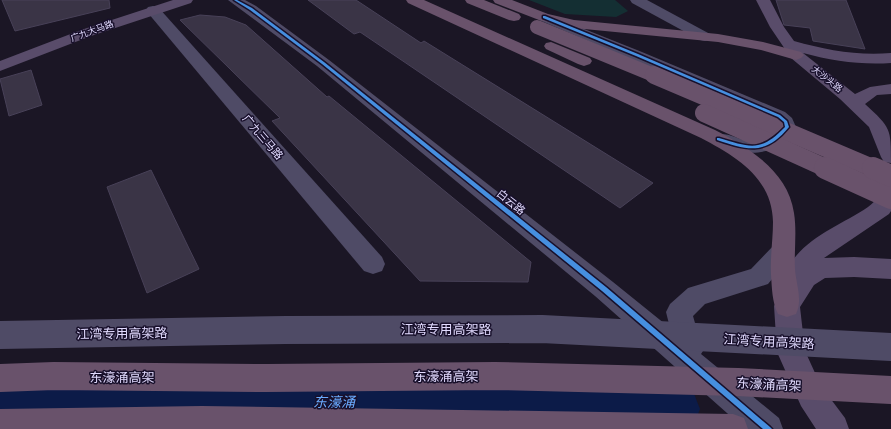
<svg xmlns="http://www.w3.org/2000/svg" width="891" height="429" font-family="Montserrat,'Noto Sans SC',sans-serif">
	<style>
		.green { fill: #142f33 }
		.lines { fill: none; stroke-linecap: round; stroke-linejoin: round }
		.river { fill: #0c1b48; fill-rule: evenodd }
		.building { fill: #3a3446; stroke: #484158 }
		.minor { fill: #4f4b66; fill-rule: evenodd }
		.major { fill: #594c6a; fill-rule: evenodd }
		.highway { fill: #69526b; fill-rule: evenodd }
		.minor-bridge { stroke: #4f4b66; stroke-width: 28 }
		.highway-bridge-far3 { stroke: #69526b; stroke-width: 14 }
		.highway-bridge-far2 { stroke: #69526b; stroke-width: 18 }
		.highway-bridge-far1 { stroke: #69526b; stroke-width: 22 }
		.highway-bridge { stroke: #69526b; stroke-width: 28 }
		.cycleway-casing { stroke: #18102b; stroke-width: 3 }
		.cycleway { fill: #468fdf; fill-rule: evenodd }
		.labels { text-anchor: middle; stroke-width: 3; stroke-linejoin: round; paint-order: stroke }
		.far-street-label { font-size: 9px; fill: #e2dbff; stroke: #18102b }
		.street-label { font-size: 11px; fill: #e2dbff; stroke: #18102b }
		.near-street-label { font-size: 13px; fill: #e2dbff; stroke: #18102b }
		.near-water-label { font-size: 14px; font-style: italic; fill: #69abff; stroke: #18102b }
	</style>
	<rect width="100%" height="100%" fill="#1b1625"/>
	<polygon class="green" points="529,0 615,0 628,11 616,17 565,14"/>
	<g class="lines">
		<polygon class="river" points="0,369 423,370 668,377 691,386 700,409 692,429 0,429"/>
	</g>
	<g class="building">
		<polygon points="2,0 109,0 110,8 15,31"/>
		<polygon points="308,0 356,0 421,43 424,41 653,183 620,208 360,32 354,34"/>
		<polygon points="776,0 846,0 865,49 813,41 810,28 784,25"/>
		<polygon points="200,15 225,17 246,25 327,97 329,96 531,262 528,282 420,281 272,121 280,118 180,20"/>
		<polygon points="31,70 42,105 9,116 0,79"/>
		<polygon points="151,170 199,269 147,293 107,187"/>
	</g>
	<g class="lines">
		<g class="minor">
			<polygon points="228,0 245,0 256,6 329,60 613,282 670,328 666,312 670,304 688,288 751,269 775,244 783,241 791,244 795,250 791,256 768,284 705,304 693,316 703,351 701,354 779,418 783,429 745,429 595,296 317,66"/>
			<polygon points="630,0 647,0 710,34 712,37 710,40 705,41 700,40 632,3"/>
			<polygon points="153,6 158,7 382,257 385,264 382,271 373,274 364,271 148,13 146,10 148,7"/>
			<path d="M544,13L642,52L785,112L792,118L796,127C779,153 757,157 728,149C721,146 714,145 710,139L712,135C739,128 747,158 778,126L773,120L539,20L537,17L539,14Z"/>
		</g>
		<g class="major">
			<polygon points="173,0 193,0 191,3 91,36 0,71 0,61 81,30"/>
			<path d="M756,0H770L784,27L794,41C826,50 858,56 891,53V63C861,65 832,61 803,53L855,94L870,87L891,84V94L877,95L865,104C891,128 891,128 891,163L884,162L881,157L869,127L840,99L791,58L770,27Z"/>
			<path d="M891,188V211L889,214L824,258L854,257L891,259V279L854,277L825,278L814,285L800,307L805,351L821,386L845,418L849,429H816L801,406L777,352L774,306L786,286L783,280C786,274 788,266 792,261C811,235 843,224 868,207C877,201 880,191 891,188Z"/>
		</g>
		<g class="highway">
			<path d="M406,0H424L715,130C749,148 788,171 794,213C797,232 794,250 795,269C796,284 803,300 796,314L787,317L778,314C772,302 772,288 771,275C770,257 773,240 773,222C772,178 737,157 701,138L408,3Z"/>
			<polygon points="465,0 484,0 519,14 521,17 519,20 514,21 509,20 467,3"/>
			<polygon points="493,0 512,0 548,14 574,20 718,34 763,42 801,52 804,55 801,58 796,60 761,50 718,42 574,28 539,20 495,3"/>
			<polygon points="551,42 590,58 592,61 590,64 584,66 578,64 546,49 544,46 546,43"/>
			<polygon points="202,406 733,414 744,418 748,429 0,429 0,409"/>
		</g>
		<polyline class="minor-bridge" points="0,335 286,330 542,329 891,347"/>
		<polyline class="highway-bridge-far3" points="537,27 656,76"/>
		<g class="highway-bridge-far2">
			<polyline points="654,75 875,169"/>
			<polyline points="704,113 828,169"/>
		</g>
		<g class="highway-bridge-far1">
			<polyline points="825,168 891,198"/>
			<polyline points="873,168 891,176"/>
		</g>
		<polyline class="highway-bridge" points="0,378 54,376 267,378 495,376 738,382 891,390"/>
		<defs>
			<g id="cycleway">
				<polygon points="234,0 237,0 252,8 324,62 606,287 770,427 772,429 763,429 602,291 322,64 250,10"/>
				<path d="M543,16H545L638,54L780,115L787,121L789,127C766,155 749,151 717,140V138H719C750,147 760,153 785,127L784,122L778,117L636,56L543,18Z"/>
			</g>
		</defs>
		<use href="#cycleway" class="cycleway-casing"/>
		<use href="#cycleway" class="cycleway"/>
	</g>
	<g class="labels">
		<g class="far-street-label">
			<text transform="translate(92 31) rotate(-20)" y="3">广九大马路</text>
			<text transform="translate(827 79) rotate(38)" y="3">大沙头路</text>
		</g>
		<g class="street-label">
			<text transform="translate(263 137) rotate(49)" y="4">广九三马路</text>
			<text transform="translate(511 202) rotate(39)" y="4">白云路</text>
		</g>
		<g class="near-street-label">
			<text x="446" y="334">江湾专用高架路</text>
			<text transform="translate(122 333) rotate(-1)" y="5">江湾专用高架路</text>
			<text transform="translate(769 341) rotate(3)" y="5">江湾专用高架路</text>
			<text x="446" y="381">东濠涌高架</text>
			<text x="122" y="382">东濠涌高架</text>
			<text transform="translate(769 384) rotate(3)" y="5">东濠涌高架</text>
		</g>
		<g class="near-water-label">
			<text x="334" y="407">东濠涌</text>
		</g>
	</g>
</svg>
